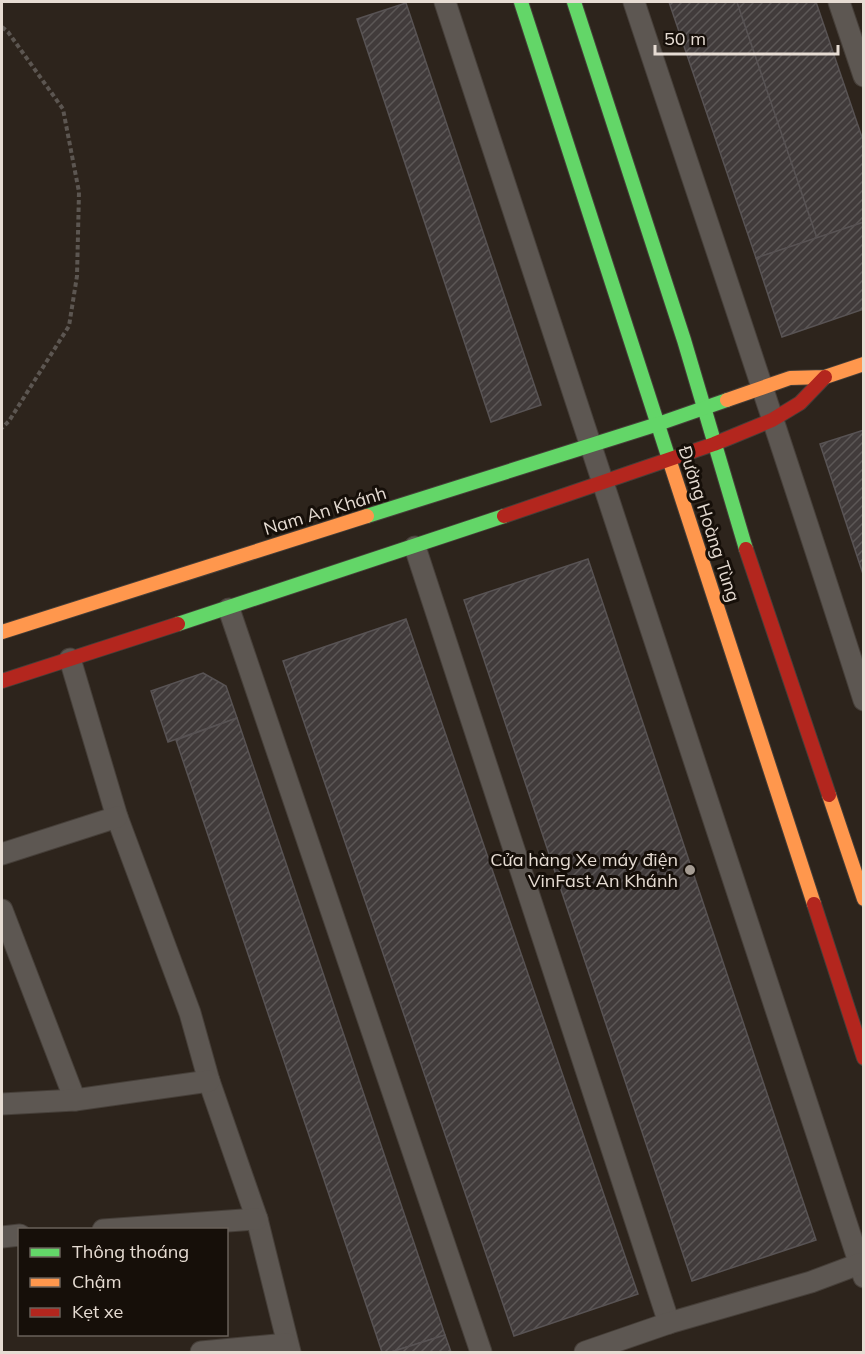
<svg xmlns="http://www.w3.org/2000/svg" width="865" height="1354" font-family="Mulish,sans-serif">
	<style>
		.building { fill: url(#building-hatch); stroke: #585354; stroke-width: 1.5 }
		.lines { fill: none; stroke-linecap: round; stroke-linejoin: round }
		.street-casing { stroke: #463f39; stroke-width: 23 }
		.fast-casing { stroke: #463f39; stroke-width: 16 }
		.slow-casing { stroke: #463f39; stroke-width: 16 }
		.jam-casing { stroke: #463f39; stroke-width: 16 }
		.path { stroke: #5c5651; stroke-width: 4; stroke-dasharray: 4.5 3; stroke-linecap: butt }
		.street { stroke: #5d5752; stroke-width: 21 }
		.fast { stroke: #63d668; stroke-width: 14 }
		.slow { stroke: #ff974d; stroke-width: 14 }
		.jam { stroke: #b3261e; stroke-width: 14 }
		.poi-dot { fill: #a59c93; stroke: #160f09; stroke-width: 2 }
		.labels { text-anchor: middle; stroke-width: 6; stroke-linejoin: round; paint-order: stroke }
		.street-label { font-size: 18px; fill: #e6dcd3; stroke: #160f09 }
		.poi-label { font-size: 18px; fill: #e6dcd3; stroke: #160f09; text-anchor: end }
	</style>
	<defs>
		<pattern id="building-hatch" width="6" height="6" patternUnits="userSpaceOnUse" patternTransform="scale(1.5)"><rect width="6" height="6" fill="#413b3b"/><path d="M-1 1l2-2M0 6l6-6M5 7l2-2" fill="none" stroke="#5c5756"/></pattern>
	</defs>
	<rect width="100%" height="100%" fill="#2d241c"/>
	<g class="building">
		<polygon points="669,2 737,2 817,238 756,258"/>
		<polygon points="737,2 816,2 864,143 864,222 817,238"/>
		<polygon points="406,3 541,405 491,422 357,19"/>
		<polygon points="864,222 864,309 782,337 756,258"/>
		<polygon points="864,430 864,577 820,444"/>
		<polygon points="588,559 816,1240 692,1281 464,600"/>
		<polygon points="406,619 638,1294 514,1336 283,661"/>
		<polygon points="203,673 226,686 237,718 168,742 151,691"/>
		<polygon points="237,718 445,1335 391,1352 382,1352 176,740"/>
		<polygon points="445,1335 451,1352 391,1352"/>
	</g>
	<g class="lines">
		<defs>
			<g id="street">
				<polyline points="445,2 864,1277"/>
				<path d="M634,2C711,234 790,467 864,700"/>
				<polyline points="839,2 864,76"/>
				<polyline points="415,547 669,1323"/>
				<polyline points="229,609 481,1352"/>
				<polyline points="70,659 117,817 190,1013 209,1081 257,1219 290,1352"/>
				<polyline points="2,854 117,817"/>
				<polyline points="2,910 75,1100"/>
				<polyline points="2,1104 75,1100 209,1081"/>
				<polyline points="103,1230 257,1219"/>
				<polyline points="2,1237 20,1235"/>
				<polyline points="201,1352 287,1344"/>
				<polyline points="585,1352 669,1323 811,1282 859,1264"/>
			</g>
			<g id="fast">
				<polyline points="521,2 670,462"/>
				<polyline points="574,2 684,340 746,549"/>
				<polyline points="367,516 658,424 727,400"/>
				<polyline points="178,624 504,516"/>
			</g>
			<g id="slow">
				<polyline points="727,400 790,378 825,377 864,364"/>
				<polyline points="670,462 814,904"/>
				<polyline points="2,632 367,516"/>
				<polyline points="829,795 864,899"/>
			</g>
			<g id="jam">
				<polyline points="504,516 714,444 772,420 800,403 825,377"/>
				<polyline points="746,549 829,795"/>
				<polyline points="2,681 178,624"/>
				<polyline points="814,904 864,1058"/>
			</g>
		</defs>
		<use href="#street" class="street-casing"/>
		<use href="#fast" class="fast-casing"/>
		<use href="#slow" class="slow-casing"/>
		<use href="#jam" class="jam-casing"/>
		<polyline class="path" points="2,27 8,32 63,109 79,192 77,276 69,326 9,421 2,428"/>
		<use href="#street" class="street"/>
		<use href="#fast" class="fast"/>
		<use href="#slow" class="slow"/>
		<use href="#jam" class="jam"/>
	</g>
	<circle class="poi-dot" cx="690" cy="870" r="6"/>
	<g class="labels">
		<g class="street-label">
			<text transform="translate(325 511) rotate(-17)" y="6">Nam An Khánh</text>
			<text transform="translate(709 524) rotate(72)" y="6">Đường Hoàng Tùng</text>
		</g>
		<g class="poi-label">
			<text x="678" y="866">Cửa hàng Xe máy điện<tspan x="678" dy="21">VinFast An Khánh</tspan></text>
		</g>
	</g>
	<rect width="865" height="1354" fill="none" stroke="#e6dcd3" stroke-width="6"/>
	<rect x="18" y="1228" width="210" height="108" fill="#160f09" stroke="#69615a" stroke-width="1.5"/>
	<rect x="30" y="1248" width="30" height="9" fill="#63d668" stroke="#69615a" stroke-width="1.5"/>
	<text x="72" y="1258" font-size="18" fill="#e6dcd3">Thông thoáng</text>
	<rect x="30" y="1278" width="30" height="9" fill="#ff974d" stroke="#69615a" stroke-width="1.5"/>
	<text x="72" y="1288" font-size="18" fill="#e6dcd3">Chậm</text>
	<rect x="30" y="1308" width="30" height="9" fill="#b3261e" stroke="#69615a" stroke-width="1.5"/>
	<text x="72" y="1318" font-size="18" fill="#e6dcd3">Kẹt xe</text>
	<path d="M655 45v9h183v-9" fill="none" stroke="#e6dcd3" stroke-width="3"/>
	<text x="664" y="45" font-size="18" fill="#e6dcd3" stroke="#160f09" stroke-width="4.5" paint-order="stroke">50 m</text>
</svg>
